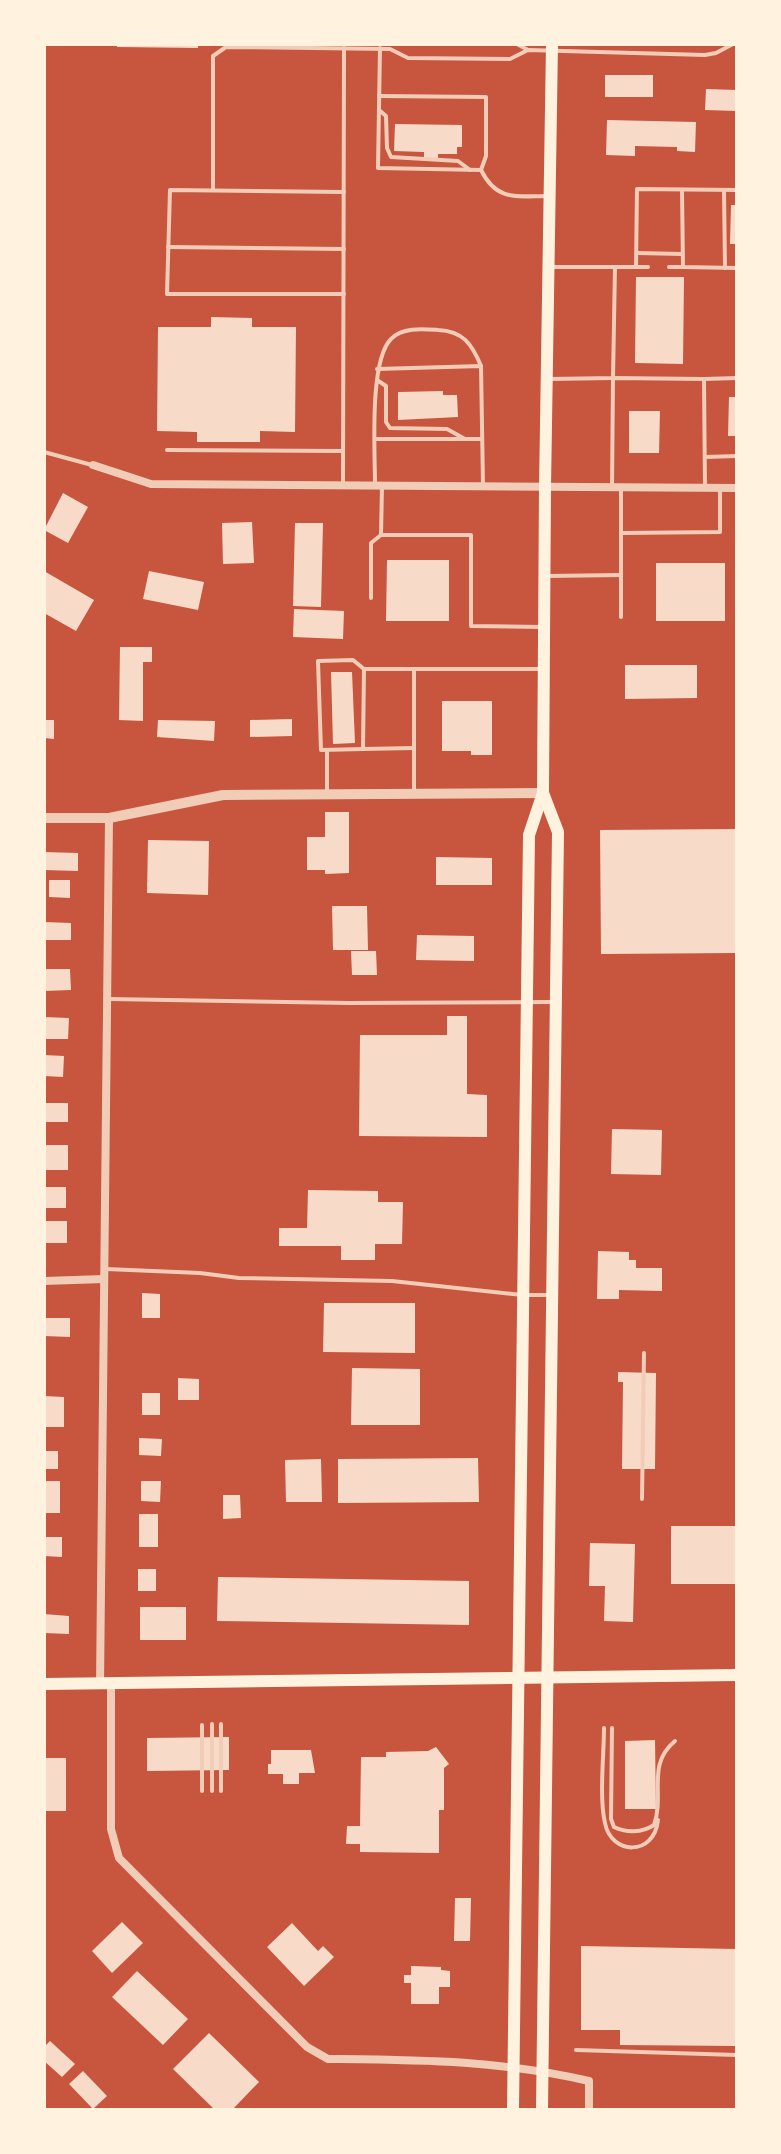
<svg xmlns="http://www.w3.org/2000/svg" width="781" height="2154" font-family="Ubuntu,sans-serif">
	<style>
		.building { fill: #f7dbc8 }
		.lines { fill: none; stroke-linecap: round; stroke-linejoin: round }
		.service { stroke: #f1ccb7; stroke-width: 4 }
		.minor { stroke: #f1ccb7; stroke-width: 8 }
		.tertiary { stroke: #f1ccb7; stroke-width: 10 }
		.secondary { stroke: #fff3e0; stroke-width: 12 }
	</style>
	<rect width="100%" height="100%" fill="#c8553d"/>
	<g class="building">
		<polygon points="117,44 198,44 198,48 117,47"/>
		<rect x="605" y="75" width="48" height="22"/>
		<polygon points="706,89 737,90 737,111 705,110"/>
		<polygon points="607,120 696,122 695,152 677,151 677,147 635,146 635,156 606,155"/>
		<polygon points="395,124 462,125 462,147 457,147 457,154 438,154 438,159 424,158 424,152 394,151"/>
		<polygon points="731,205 737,205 737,244 730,244"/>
		<polygon points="636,277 684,277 683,364 635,363"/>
		<polygon points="211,317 252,318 252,327 296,327 295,432 260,431 260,442 197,442 197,432 157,431 158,327 211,327"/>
		<polygon points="443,391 443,395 457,395 458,417 398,420 398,392"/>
		<polygon points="729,397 737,397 737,436 728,436"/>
		<polygon points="629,411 660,411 659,453 629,453"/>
		<polygon points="63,493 88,507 68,543 44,530"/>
		<polygon points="252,522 254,563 223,564 222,523"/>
		<polygon points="295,523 323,523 321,607 293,606"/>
		<polygon points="387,560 449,560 449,621 386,621"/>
		<rect x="656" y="563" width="69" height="58"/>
		<polygon points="44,571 94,600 76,631 44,613"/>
		<polygon points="149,571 204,582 198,610 143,599"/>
		<polygon points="294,609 344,611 343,639 293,637"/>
		<polygon points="120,647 152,647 152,662 143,662 143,721 119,720"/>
		<polygon points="625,665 697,665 697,698 625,699"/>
		<polygon points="331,672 352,672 355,743 333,744"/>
		<polygon points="442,701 492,701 492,755 471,755 471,751 442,751"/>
		<polygon points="292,719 292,736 250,737 250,720"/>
		<polygon points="44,720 54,720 54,739 44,738"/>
		<polygon points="158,720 215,721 214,741 157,737"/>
		<polygon points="325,812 349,812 349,873 325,874 325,870 307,870 307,837 325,837"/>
		<polygon points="737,829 737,953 601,954 600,830"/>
		<polygon points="148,840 209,841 208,895 147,893"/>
		<polygon points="44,852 78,853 78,871 44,870"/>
		<polygon points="436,857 492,858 492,885 436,885"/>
		<polygon points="49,880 70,880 70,898 49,897"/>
		<polygon points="332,906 367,906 368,950 333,950"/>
		<polygon points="44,922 71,923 71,940 44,940"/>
		<polygon points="417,935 474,936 474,961 416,960"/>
		<polygon points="351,951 376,951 377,975 352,975"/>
		<polygon points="44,969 70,969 71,990 44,991"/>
		<polygon points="447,1016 467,1016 467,1094 487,1095 487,1137 359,1136 360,1035 447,1035"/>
		<polygon points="44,1017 69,1018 68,1039 44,1039"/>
		<polygon points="44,1055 64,1056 63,1077 44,1076"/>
		<rect x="44" y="1103" width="24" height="19"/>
		<polygon points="612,1129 662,1130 661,1175 611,1174"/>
		<rect x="46" y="1145" width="22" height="25"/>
		<rect x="44" y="1187" width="22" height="21"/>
		<polygon points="308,1190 378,1191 378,1202 403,1202 402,1244 375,1244 375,1260 341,1260 341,1246 279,1246 279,1228 307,1228"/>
		<rect x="44" y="1221" width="23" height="22"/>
		<polygon points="598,1251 629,1252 629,1260 636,1260 636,1268 662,1268 662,1291 619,1290 619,1299 597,1299"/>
		<polygon points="142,1293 160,1294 160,1318 142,1318"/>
		<polygon points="324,1303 415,1303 415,1353 323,1352"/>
		<polygon points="44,1318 70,1318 70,1337 44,1336"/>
		<polygon points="352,1368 420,1369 420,1425 351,1425"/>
		<polygon points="618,1372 656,1373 655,1469 622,1469 623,1382 618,1382"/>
		<polygon points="178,1378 199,1379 199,1400 178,1400"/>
		<rect x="142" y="1393" width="18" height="22"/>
		<polygon points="44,1396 64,1397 64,1427 44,1427"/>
		<polygon points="139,1438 162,1439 161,1456 139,1455"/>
		<rect x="44" y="1451" width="14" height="18"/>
		<polygon points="478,1458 479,1502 338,1503 338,1459"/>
		<polygon points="321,1459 322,1502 286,1502 285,1460"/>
		<rect x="44" y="1481" width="16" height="32"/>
		<polygon points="141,1481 161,1481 160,1502 141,1501"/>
		<polygon points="223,1495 240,1495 241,1518 223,1519"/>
		<rect x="139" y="1514" width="19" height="33"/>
		<rect x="671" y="1526" width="66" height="58"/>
		<polygon points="44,1537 62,1537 62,1557 44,1556"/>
		<polygon points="590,1543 635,1544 633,1622 604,1621 605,1586 589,1586"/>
		<rect x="138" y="1569" width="18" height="22"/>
		<polygon points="218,1577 469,1581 469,1625 217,1621"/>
		<rect x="140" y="1607" width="46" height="33"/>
		<polygon points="44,1614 69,1616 69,1634 44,1633"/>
		<polygon points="229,1737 229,1770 147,1771 147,1738"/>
		<polygon points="655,1740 656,1809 625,1809 625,1741"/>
		<polygon points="436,1747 449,1764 444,1768 444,1810 439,1810 439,1853 360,1852 360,1844 346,1844 347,1826 360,1826 361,1757 386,1757 386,1752 428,1751"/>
		<polygon points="271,1750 311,1750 315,1773 299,1773 299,1784 283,1784 283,1774 268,1774 268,1764 271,1764"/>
		<polygon points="45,1758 66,1758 66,1811 46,1811"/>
		<polygon points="455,1898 471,1898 470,1941 454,1941"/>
		<polygon points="122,1922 143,1943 112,1973 92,1951"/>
		<polygon points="292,1923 318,1951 323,1946 334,1957 304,1986 267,1947"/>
		<polygon points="581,1946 737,1949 737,2046 620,2045 620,2030 581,2030"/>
		<polygon points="411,1966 441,1967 441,1970 450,1971 450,1987 439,1987 439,2004 411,2004 411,1983 404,1983 404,1975 411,1975"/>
		<polygon points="137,1971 188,2019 163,2045 112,1997"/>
		<polygon points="209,2033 259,2082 232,2110 215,2110 173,2069"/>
		<polygon points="50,2041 75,2064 62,2077 44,2061 44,2047"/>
		<polygon points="83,2071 107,2096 93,2109 69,2084"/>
	</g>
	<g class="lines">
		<g class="service">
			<polyline points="517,44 528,50"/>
			<path d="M380,48L378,168L481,170C497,202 517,196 548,196"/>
			<polyline points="379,96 486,97 486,156 481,170"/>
			<polyline points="379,110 386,116 387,148 391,157 458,161 470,170"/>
			<polyline points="213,190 213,56 226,47 390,49 408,58 510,59 528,50 705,55 716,53 733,44"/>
			<polyline points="682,190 683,267 737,268"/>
			<polyline points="724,190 725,268"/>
			<polyline points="344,192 170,190 167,294 344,294"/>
			<polyline points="168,247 344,249"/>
			<polyline points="637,253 682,254"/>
			<polyline points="551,267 636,267 637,189 737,190"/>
			<polyline points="636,267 648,267"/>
			<polyline points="669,267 682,267"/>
			<polyline points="377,369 481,366 483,485"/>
			<polyline points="549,379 613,378 615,267"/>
			<polyline points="704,379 737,378"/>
			<polyline points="377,380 386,386 386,422 390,428 447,429 465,439"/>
			<polyline points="375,439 482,439"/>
			<polyline points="167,450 343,451"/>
			<polyline points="44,452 92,465"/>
			<polyline points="705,457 737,456"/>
			<path d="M375,484C375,452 369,361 391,339C402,327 423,329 438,330C463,331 472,344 481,366"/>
			<polyline points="343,486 344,48"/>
			<polyline points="382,486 381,535 471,535 471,626 543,627"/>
			<polyline points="612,488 613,378 704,379 705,488"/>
			<polyline points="621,488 621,617"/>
			<polyline points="622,533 720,532 720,489"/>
			<polyline points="546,576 621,575"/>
			<polyline points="371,598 371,543 381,535"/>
			<polyline points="414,748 363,749 364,669 540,669"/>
			<polyline points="363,749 321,750 318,661 353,660 364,669"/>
			<polyline points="327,750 327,791"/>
			<polyline points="414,791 414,670"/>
			<polyline points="109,999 350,1003 552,1002"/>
			<polyline points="106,1269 200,1273 239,1278 392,1281 522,1295 548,1295"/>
			<polyline points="642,1499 644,1353"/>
			<polyline points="212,1724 212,1791"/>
			<polyline points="221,1724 221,1791"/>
			<polyline points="202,1725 202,1791"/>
			<path d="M604,1728C604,1755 599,1797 605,1823C611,1855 654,1857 658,1820"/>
			<path d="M612,1728L611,1819L614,1827C626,1833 642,1833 654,1825C665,1794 646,1765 675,1741"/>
			<polyline points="576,2050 737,2055"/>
		</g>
		<g class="minor">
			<polyline points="93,465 151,484 737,488"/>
			<polyline points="44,1281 104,1279"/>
			<polyline points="100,1685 109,818"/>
			<path d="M111,1685V1829L119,1858L307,2047L328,2059C419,2060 499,2060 589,2081V2110"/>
		</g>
		<polyline class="tertiary" points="44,818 109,818 223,795 543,793"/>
		<g class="secondary">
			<polyline points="44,1684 737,1675"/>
			<polyline points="513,2110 529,835 543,793 545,488 552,44"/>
			<polyline points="542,2110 558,832 543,793"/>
		</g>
	</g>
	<rect width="781" height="2154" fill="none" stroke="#fff3e0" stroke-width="92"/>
</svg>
